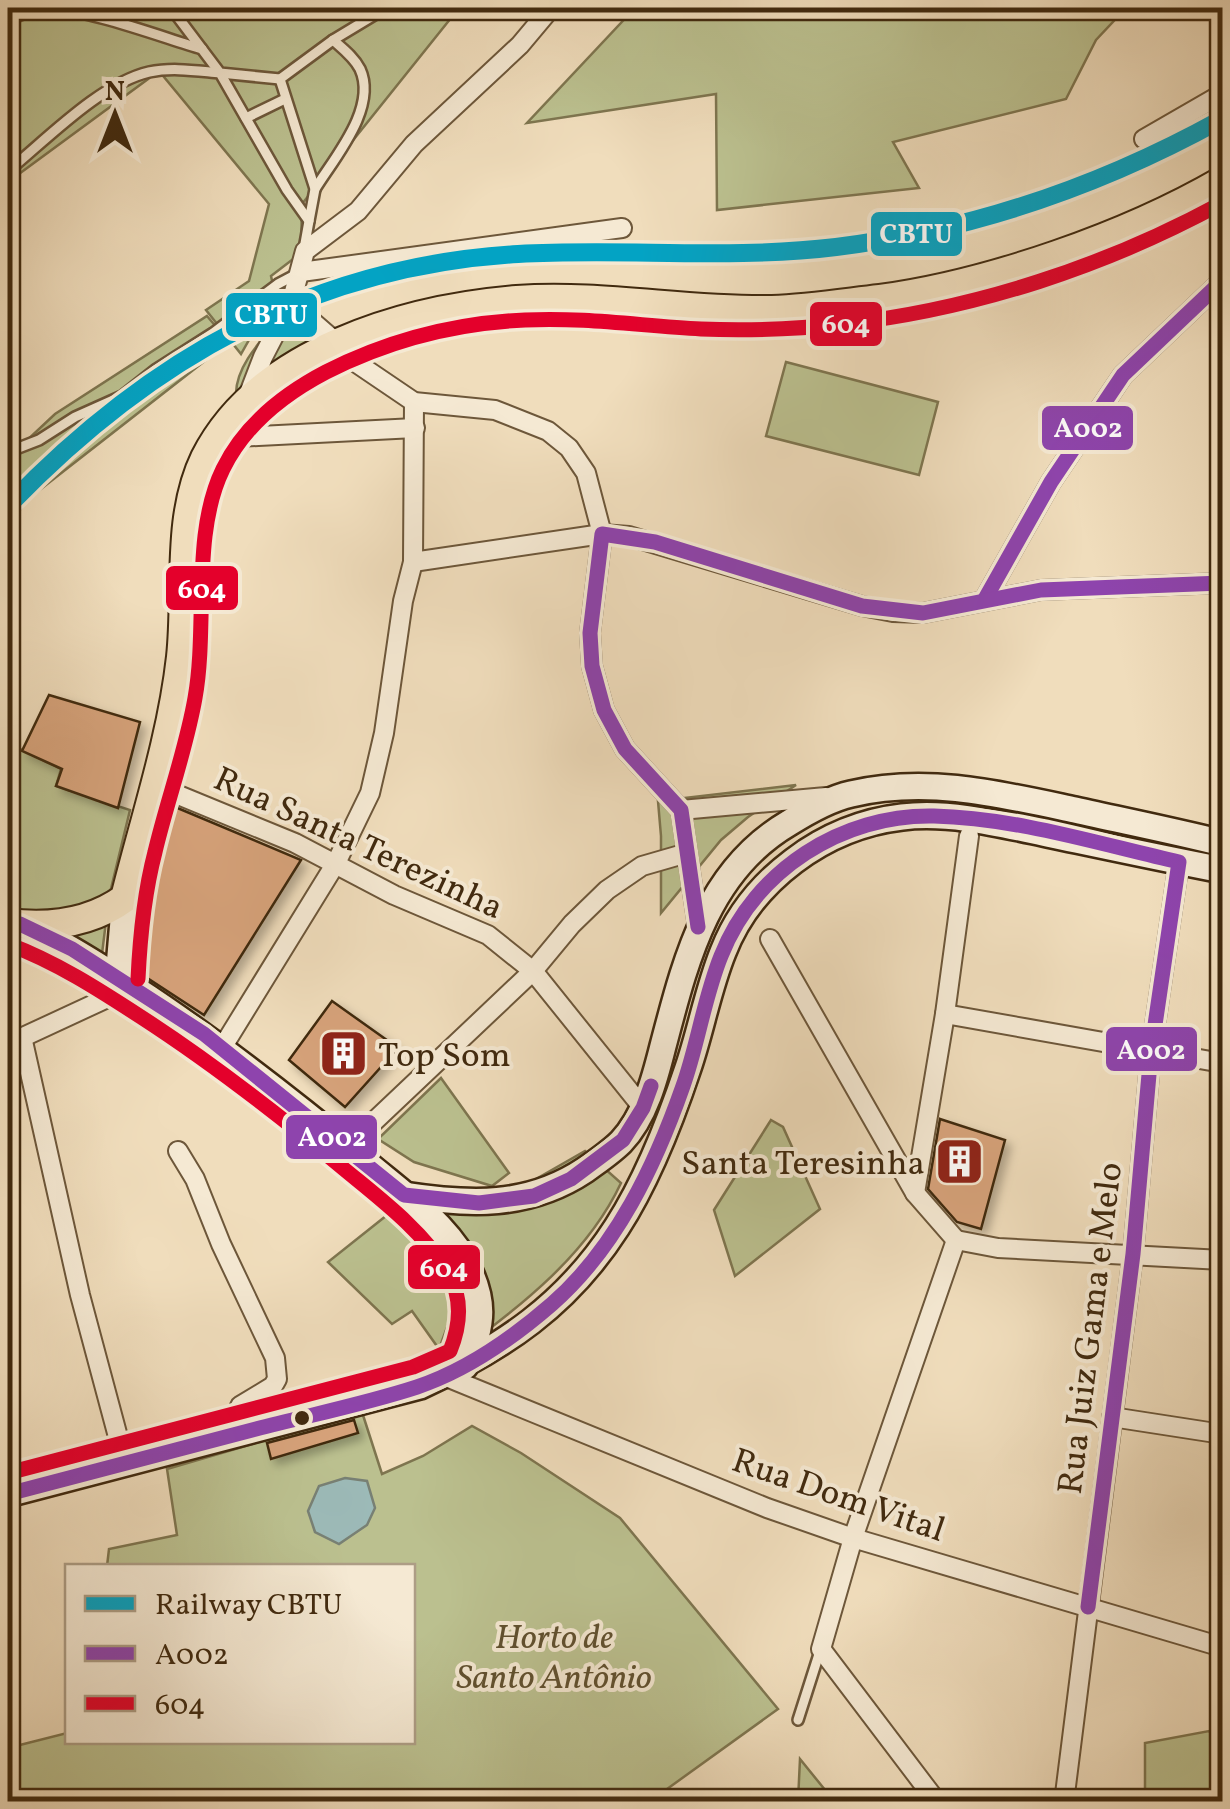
<svg xmlns="http://www.w3.org/2000/svg" width="1230" height="1809" font-family="Vollkorn,serif">
	<style>
		.green { fill: #bbc08f; stroke: #7e754f; stroke-width: 2.5 }
		.water { fill: #9cbab8; stroke: #788074; stroke-width: 2.5 }
		.building { fill: #d6a27a; stroke: #412a0f; stroke-width: 2.5; filter: url(#shadow) }
		.lines { fill: none; stroke-linecap: round; stroke-linejoin: round }
		.lane-casing { stroke: #6d573a; stroke-width: 14 }
		.street-casing { stroke: #6d573a; stroke-width: 22 }
		.secondary-casing { stroke: #412a0f; stroke-width: 30 }
		.primary-casing { stroke: #412a0f; stroke-width: 32 }
		.lane { stroke: #f5e9d3; stroke-width: 9 }
		.street { stroke: #f5e9d3; stroke-width: 18 }
		.secondary { stroke: #f5e9d3; stroke-width: 25 }
		.primary { stroke: #f0ddbc; stroke-width: 28 }
		.bus-1-casing { stroke: #f5e9d3; stroke-width: 22 }
		.bus-2-casing { stroke: #f5e9d3; stroke-width: 22 }
		.bus-1 { stroke: #8e44ad; stroke-width: 15 }
		.bus-2 { stroke: #e4002b; stroke-width: 15 }
		.rail-1-casing { stroke: #f5e9d3; stroke-width: 25 }
		.rail-1 { stroke: #03a3c4; stroke-width: 18 }
		.bus-dot { fill: #412a0f; stroke: #f5e9d3; stroke-width: 4 }
		.labels { text-anchor: middle; stroke-width: 8; stroke-linejoin: round; paint-order: stroke }
		.street-label { font-size: 35px; fill: #412a0f; stroke: #f5e9d3 }
		.poi-label { font-size: 35px; fill: #412a0f; stroke: #f5e9d3; text-anchor: start }
		.park-label { font-size: 35px; font-style: italic; fill: #60502f; stroke: #f5e9d3 }
		.line-badge { stroke: #f5e9d3; stroke-width: 4 }
		.badge-label { font-size: 28px; text-anchor: middle; font-weight: bold; fill: #fff }
	</style>
	<defs>
		<filter id="shadow"><feDropShadow dx="5.5" dy="5.5" stdDeviation="5" flood-color="#0004"/></filter>
	</defs>
	<rect width="100%" height="100%" fill="#f0ddbc"/>
	<filter id="stains"><feTurbulence type="fractalNoise" baseFrequency=".002" numOctaves="4"/><feColorMatrix values="0 0 0 0 .2 0 0 0 0 .09 0 0 0 0 .02 0 0 0 .5 -.17"/></filter>
	<radialGradient id="worn" r=".72"><stop offset=".6" stop-color="#630" stop-opacity="0"/><stop offset="1" stop-color="#630" stop-opacity=".3"/></radialGradient>
	<g class="green">
		<polygon points="8,8 459,8 302,204 301,253 271,276 275,294 241,354 206,310 249,281 269,204 159,71 8,182"/>
		<polygon points="635,8 1126,8 1096,40 1066,99 893,142 919,188 717,210 716,94 527,123"/>
		<path d="M284,313L293,326L324,339C290,352 263,369 236,393C237,362 266,336 284,313Z"/>
		<polygon points="207,316 229,342 28,499 8,526 8,458 55,414"/>
		<polygon points="786,362 938,402 919,475 766,436"/>
		<polygon points="8,743 61,769 56,786 130,810 109,897 100,970 8,918"/>
		<polygon points="796,785 748,817 721,840 661,913 661,836 658,801"/>
		<polygon points="441,1078 509,1173 492,1186 414,1162 378,1139"/>
		<polygon points="771,1120 783,1127 820,1209 735,1276 714,1210"/>
		<path d="M585,1151L621,1183C583,1264 507,1315 438,1368L469,1295L457,1261L399,1191L476,1195L522,1187Z"/>
		<polygon points="396,1208 449,1258 456,1303 439,1349 412,1311 392,1324 328,1262"/>
		<polygon points="362,1412 382,1474 423,1456 472,1426 521,1453 620,1518 778,1709 649,1802 8,1801 8,1748 67,1733 68,1742 412,1742 412,1566 107,1566 109,1549 177,1535 167,1469"/>
		<polygon points="1209,1731 1222,1749 1222,1801 1145,1801 1145,1743"/>
		<polygon points="800,1759 834,1801 798,1801"/>
	</g>
	<polygon class="water" points="345,1478 367,1481 375,1508 367,1525 339,1544 315,1532 308,1511 319,1486"/>
	<g class="building">
		<polygon points="49,695 140,722 118,808 56,786 62,769 22,751"/>
		<polygon points="168,804 301,860 204,1015 135,970 141,904"/>
		<polygon points="332,1001 398,1048 345,1107 289,1060"/>
		<polygon points="940,1119 1005,1140 981,1229 957,1222 928,1189"/>
		<polygon points="354,1420 358,1433 271,1459 267,1443"/>
	</g>
	<g class="lines">
		<defs>
			<g id="lane">
				<polyline points="171,8 220,73 280,79"/>
				<path d="M8,21C19,15 32,9 46,9C85,8 161,37 202,49"/>
				<polyline points="246,118 285,99"/>
				<path d="M8,171C46,140 101,83 149,72C173,67 197,71 220,73L287,190L309,221L304,249"/>
				<path d="M315,189C334,158 378,108 360,69C354,57 342,48 333,40"/>
				<polyline points="309,221 315,189 280,79 333,40 386,8"/>
				<polyline points="8,452 39,440 75,417 122,396 155,370 213,333 278,284 297,274"/>
				<polyline points="798,1720 820,1651"/>
			</g>
			<g id="street">
				<polyline points="1144,139 1222,94"/>
				<polyline points="301,272 622,228"/>
				<polyline points="291,303 337,343"/>
				<polyline points="355,362 414,402 495,410 548,431 569,448 586,473 602,534 590,633 592,666 604,710 625,749 681,810 698,927"/>
				<polyline points="248,396 263,357 291,303 305,251 358,211 414,144 520,45 551,8"/>
				<polyline points="218,438 415,428"/>
				<polyline points="413,562 602,534 629,536 862,606 893,612 923,613 1041,590 1222,583"/>
				<polyline points="985,599 1051,482 1123,375 1222,281"/>
				<polyline points="154,785 295,843 394,895 488,935 533,971 643,1108"/>
				<polyline points="681,810 826,797"/>
				<polyline points="770,939 915,1193 956,1240"/>
				<polyline points="945,1014 1222,1063"/>
				<polyline points="22,1037 80,1295 125,1463"/>
				<polyline points="8,1044 131,987"/>
				<polyline points="222,1048 336,863 370,793 384,733 403,601 413,562 414,402"/>
				<polyline points="347,1147 533,971 572,924 607,890 642,866 687,853"/>
				<polyline points="178,1151 195,1179 221,1244 275,1358 277,1379 273,1386 240,1406 238,1413 243,1434"/>
				<polyline points="915,1193 945,1014 969,836"/>
				<polyline points="956,1240 998,1248 1222,1260"/>
				<polyline points="444,1376 767,1508 853,1538 1222,1647"/>
				<polyline points="1112,1417 1222,1434"/>
				<polyline points="937,1802 821,1649 853,1538 956,1240"/>
				<polyline points="1064,1802 1133,1254 1151,1052 1179,862"/>
			</g>
			<g id="secondary">
				<path d="M22,925C63,942 98,966 135,989C216,1042 291,1101 366,1163C398,1190 442,1221 463,1258C486,1299 484,1325 465,1366"/>
				<polyline points="118,978 125,898"/>
				<path d="M404,1195C469,1205 528,1208 585,1170C598,1161 611,1152 621,1142C645,1117 655,1078 663,1046C686,959 707,871 789,823C808,811 829,799 851,794C927,776 1000,794 1075,810C1124,821 1174,831 1222,843"/>
				<path d="M8,1494L420,1386C503,1348 567,1305 617,1227C648,1179 670,1122 688,1068C701,1030 708,989 723,952C751,880 824,826 902,817C951,811 1004,825 1052,835C1109,847 1165,859 1222,870"/>
			</g>
			<path id="primary" d="M8,923C49,928 91,923 125,898C145,818 172,738 181,657C188,593 176,518 205,458C259,351 406,309 517,300C602,294 688,312 772,310C808,309 845,303 880,299C990,284 1127,236 1222,181"/>
		</defs>
		<use href="#lane" class="lane-casing"/>
		<use href="#street" class="street-casing"/>
		<use href="#secondary" class="secondary-casing"/>
		<use href="#primary" class="primary-casing"/>
		<use href="#lane" class="lane"/>
		<use href="#street" class="street"/>
		<use href="#secondary" class="secondary"/>
		<use href="#primary" class="primary"/>
		<defs>
			<g id="bus-1">
				<polyline points="985,599 1051,482 1123,375 1222,281"/>
				<polyline points="8,923 20,924 72,949 204,1034 404,1195 479,1203 534,1196 571,1179 623,1140 643,1108 651,1086"/>
				<polyline points="698,927 681,810 625,749 604,710 592,666 590,633 602,534 655,542 862,606 923,613 1041,590 1222,583"/>
				<path d="M8,1494C91,1472 174,1451 256,1429C310,1415 365,1404 417,1387C465,1371 514,1337 552,1304C616,1248 655,1166 683,1086C698,1044 704,998 721,956C755,870 842,814 934,816C1017,818 1099,844 1179,862L1151,1052L1133,1254L1088,1607"/>
			</g>
			<g id="bus-2">
				<path d="M8,944C56,962 98,989 141,1017C212,1063 279,1115 344,1169C379,1198 422,1230 447,1271C463,1297 461,1324 450,1351L413,1367L8,1473"/>
				<path d="M138,979C140,936 144,894 155,852C167,801 186,750 195,698C208,627 191,534 223,469C244,426 284,394 326,372C387,341 456,323 525,320C584,317 642,326 701,329C748,331 797,329 844,324C976,309 1106,266 1222,203"/>
			</g>
		</defs>
		<use href="#bus-1" class="bus-1-casing"/>
		<use href="#bus-2" class="bus-2-casing"/>
		<use href="#bus-1" class="bus-1"/>
		<use href="#bus-2" class="bus-2"/>
		<defs>
			<path id="rail-1" d="M8,506C149,359 312,266 518,254C625,248 728,260 836,247C974,230 1101,186 1222,119"/>
		</defs>
		<use href="#rail-1" class="rail-1-casing"/>
		<use href="#rail-1" class="rail-1"/>
	</g>
	<defs>
		<symbol id="building-square" viewBox="-11 -11 22 22"><rect x="-9" y="-9" width="18" height="18" rx="4" fill="#8f2418" stroke="#f5e9d3"/><path d="M-4-6H4V6H1V3H-1V6H-4ZM-2.5-4.3h1.7v1.8h-1.7ZM.8-4.3h1.7v1.8H.8ZM-2.5-1h1.7V.8h-1.7ZM.8-1h1.7V.8H.8Z" fill="#fff"/></symbol>
	</defs>
	<g fill-rule="evenodd">
		<use href="#building-square" x="316" y="1026" width="55" height="55"/>
		<use href="#building-square" x="932" y="1134" width="55" height="55"/>
	</g>
	<circle class="bus-dot" cx="302" cy="1418" r="9"/>
	<g class="labels">
		<g class="street-label">
			<text transform="translate(359 842) rotate(25)" y="12">Rua Santa Terezinha</text>
			<text transform="translate(1089 1328) rotate(-83)" y="12">Rua Juiz Gama e Melo</text>
			<text transform="translate(839 1494) rotate(19)" y="12">Rua Dom Vital</text>
		</g>
		<g class="poi-label">
			<text x="378" y="1066">Top Som</text>
			<text x="925" y="1174" text-anchor="end">Santa Teresinha</text>
		</g>
		<g class="park-label">
			<text x="554" y="1648">Horto de<tspan x="554" dy="40">Santo Antônio</tspan></text>
		</g>
	</g>
	<g class="line-badge">
		<rect x="869" y="210" width="95" height="48" rx="10" fill="#03a3c4"/>
		<rect x="224" y="291" width="95" height="48" rx="10" fill="#03a3c4"/>
		<rect x="808" y="300" width="76" height="48" rx="10" fill="#e4002b"/>
		<rect x="1040" y="404" width="95" height="48" rx="10" fill="#8e44ad"/>
		<rect x="164" y="564" width="76" height="48" rx="10" fill="#e4002b"/>
		<rect x="1104" y="1025" width="95" height="48" rx="10" fill="#8e44ad"/>
		<rect x="284" y="1113" width="95" height="48" rx="10" fill="#8e44ad"/>
		<rect x="406" y="1243" width="76" height="48" rx="10" fill="#e4002b"/>
	</g>
	<g class="badge-label">
		<text x="916" y="243">CBTU</text>
		<text x="271" y="324">CBTU</text>
		<text x="846" y="333">604</text>
		<text x="1088" y="437">A002</text>
		<text x="202" y="598">604</text>
		<text x="1151" y="1059">A002</text>
		<text x="332" y="1146">A002</text>
		<text x="444" y="1277">604</text>
	</g>
	<rect width="1230" height="1809" fill="none" stroke="#f0ddbc" stroke-width="40"/>
	<rect x="10" y="10" width="1210" height="1789" fill="none" stroke="#412a0f" stroke-width="5"/>
	<rect x="20" y="20" width="1190" height="1769" fill="none" stroke="#412a0f" stroke-width="2.5"/>
	<rect x="65" y="1564" width="350" height="180" fill="#f5e9d3" stroke="#ad9d85" stroke-width="2.5"/>
	<rect x="85" y="1596" width="50" height="15" fill="#03a3c4" stroke="#ad9d85" stroke-width="2.5"/>
	<text x="155" y="1614" font-size="30" fill="#412a0f">Railway CBTU</text>
	<rect x="85" y="1646" width="50" height="15" fill="#8e44ad" stroke="#ad9d85" stroke-width="2.5"/>
	<text x="155" y="1664" font-size="30" fill="#412a0f">A002</text>
	<rect x="85" y="1696" width="50" height="15" fill="#e4002b" stroke="#ad9d85" stroke-width="2.5"/>
	<text x="155" y="1714" font-size="30" fill="#412a0f">604</text>
	<g transform="translate(115 115)" stroke="#f5e9d3" stroke-width="8" paint-order="stroke">
	<path d="M0-8L18 38L0 25L-18 38Z" fill="#412a0f"/>
	<text y="-15" font-size="28" font-weight="bold" text-anchor="middle" fill="#412a0f">N</text>
	</g>
	<rect width="100%" height="100%" filter="url(#stains)"/>
	<rect width="100%" height="100%" fill="url(#worn)"/>
</svg>
